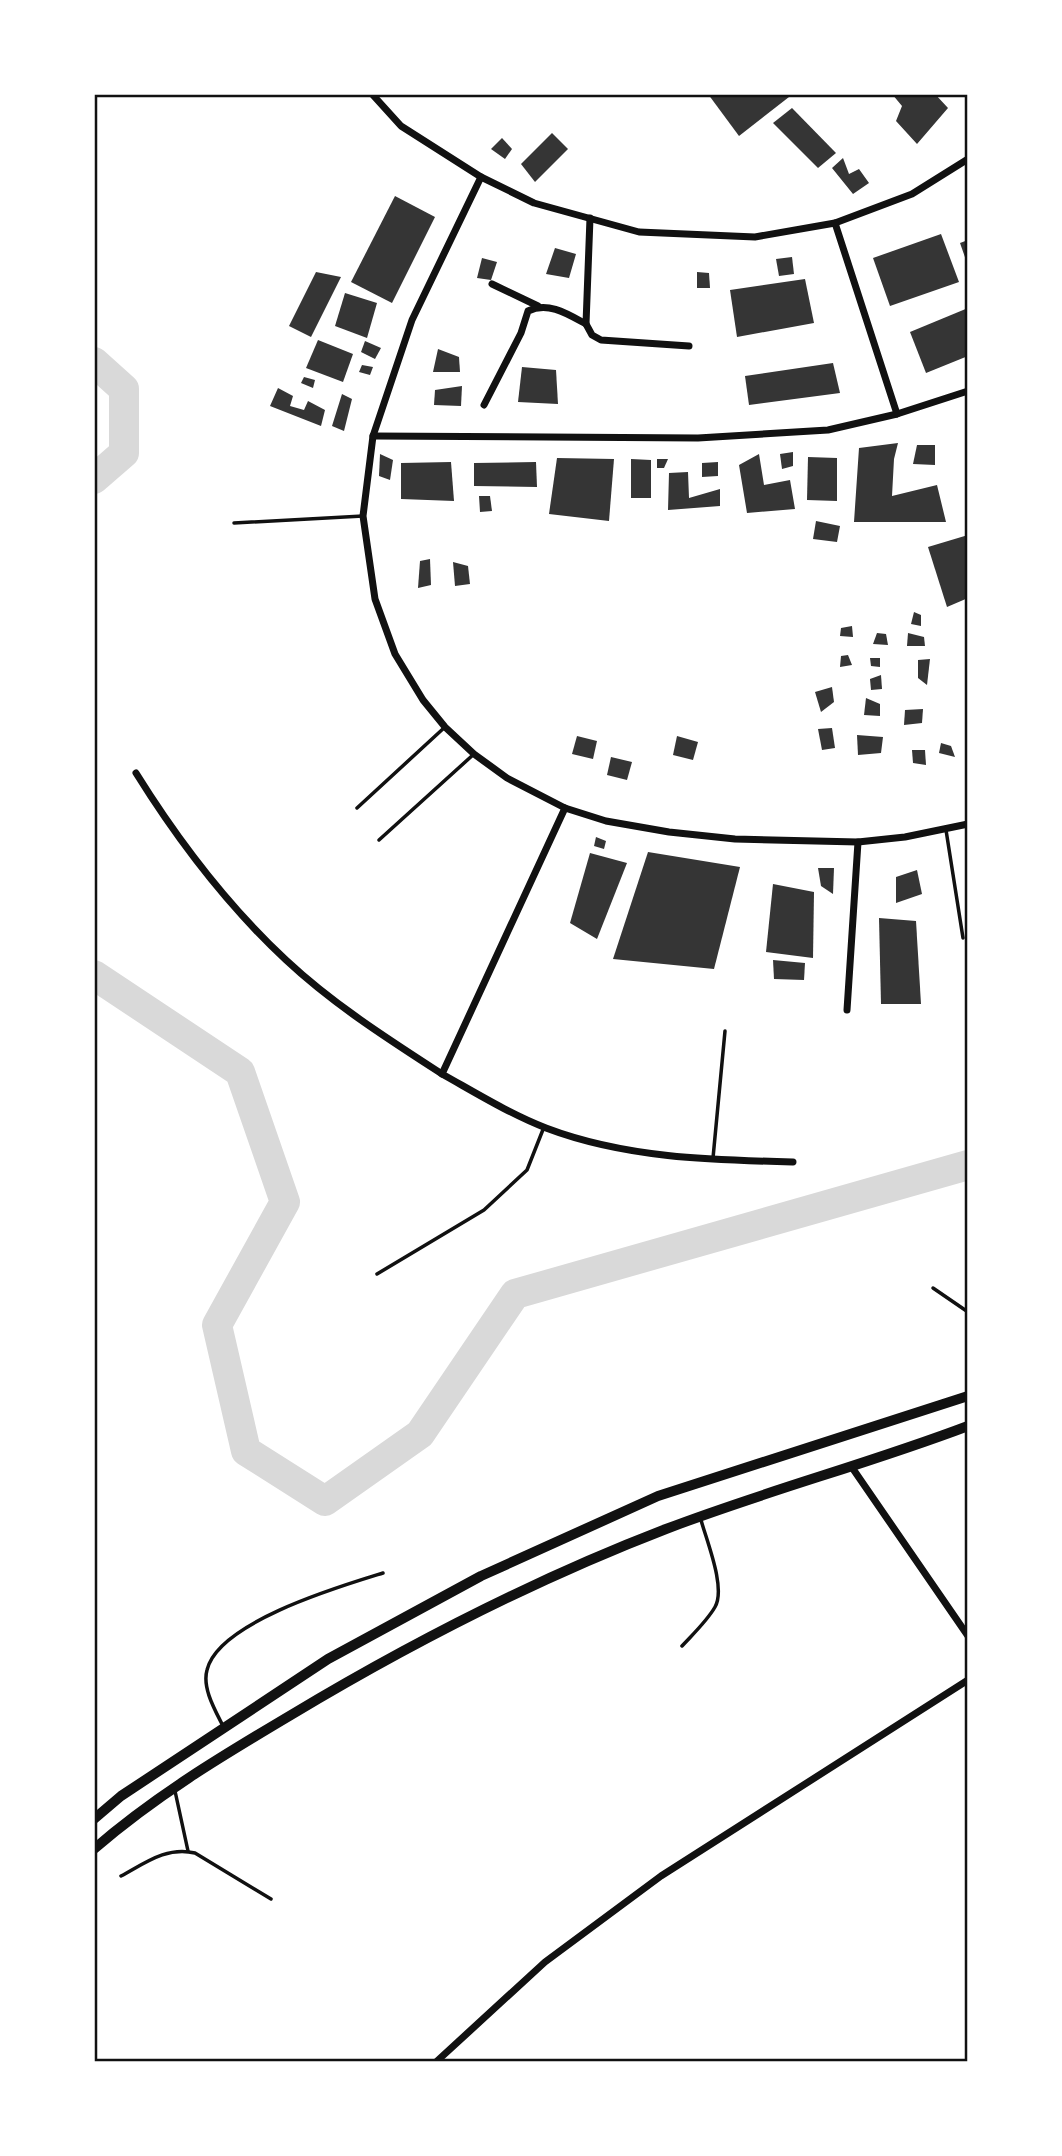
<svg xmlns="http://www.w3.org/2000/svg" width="1062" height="2156" font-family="Mulish,sans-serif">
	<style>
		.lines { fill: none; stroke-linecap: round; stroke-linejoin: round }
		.river { stroke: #d9d9d9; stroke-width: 30 }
		.building { fill: #353535 }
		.service { stroke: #111; stroke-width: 3.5 }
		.minor { stroke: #111; stroke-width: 7 }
		.secondary { stroke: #111; stroke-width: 10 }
		.neatline { fill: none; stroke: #111; stroke-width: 2.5 }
	</style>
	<rect width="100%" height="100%" fill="#fff"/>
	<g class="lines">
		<g class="river">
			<polyline points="94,362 124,389 124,453 94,479"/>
			<polyline points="94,975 240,1072 285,1202 217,1325 246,1451 325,1501 420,1434 515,1294 968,1165"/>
		</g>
	</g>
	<g class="building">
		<polygon points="708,94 787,94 789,97 739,136"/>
		<polygon points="892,94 935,94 948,108 917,144 896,121 902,106"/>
		<polygon points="792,108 836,153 818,168 773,123"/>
		<polygon points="552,133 568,149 535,182 521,164"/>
		<polygon points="502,138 512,149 505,159 491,149"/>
		<polygon points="843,158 849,174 859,169 869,183 853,194 832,168"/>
		<polygon points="395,196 435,217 392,303 351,282"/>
		<polygon points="941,234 959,282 890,306 873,258"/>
		<polygon points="968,240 968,263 967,263 960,243"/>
		<polygon points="555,248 576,254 569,278 546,274"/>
		<polygon points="792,257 794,274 779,276 776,259"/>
		<polygon points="482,258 497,262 491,280 477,278"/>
		<polygon points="316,272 341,277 311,337 289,326"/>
		<polygon points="697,272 709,273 710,288 697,288"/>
		<polygon points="805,279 814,323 737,337 730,290"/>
		<polygon points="345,293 377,303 367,338 335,326"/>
		<polygon points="968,308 968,356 926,373 910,332"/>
		<polygon points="318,340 353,354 343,382 306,368"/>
		<polygon points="365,341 381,348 375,359 361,352"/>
		<polygon points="438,349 459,357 460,372 433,372"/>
		<polygon points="833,363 840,393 749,405 745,376"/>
		<polygon points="362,365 373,367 370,375 359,372"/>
		<polygon points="522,367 556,370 558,404 518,402"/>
		<polygon points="304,377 315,380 313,388 301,383"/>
		<polygon points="462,386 461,406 434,405 435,390"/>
		<polygon points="278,388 293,396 290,406 304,410 308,401 325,410 321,426 270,406"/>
		<polygon points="342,394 352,399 344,431 332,426"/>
		<polygon points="898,443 894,459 892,496 937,485 946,522 854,522 859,448"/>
		<polygon points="917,445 935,445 935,465 913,464"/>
		<polygon points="793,452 793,466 782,469 780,454"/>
		<polygon points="380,454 393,460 390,480 379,476"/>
		<polygon points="759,454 764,485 790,480 795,509 747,513 739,465"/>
		<polygon points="808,457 837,458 837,501 807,500"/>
		<polygon points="557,458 614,459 609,521 549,514"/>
		<polygon points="631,459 651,460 651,498 631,498"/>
		<polygon points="657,459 668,459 664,468 657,468"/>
		<polygon points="451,462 454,501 401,499 401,463"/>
		<polygon points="536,462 537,487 474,486 474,463"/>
		<polygon points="718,462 718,476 702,477 702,463"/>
		<polygon points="688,472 689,498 720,489 720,506 668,510 669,473"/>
		<polygon points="479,496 490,496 492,511 480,512"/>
		<polygon points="816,521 840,526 837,542 813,539"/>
		<polygon points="968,535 968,598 947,607 928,547"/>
		<polygon points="430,559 431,585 418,588 420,561"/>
		<polygon points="453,562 468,566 470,584 455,586"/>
		<polygon points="914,612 921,615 921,626 911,624"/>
		<polygon points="852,626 853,637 840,636 841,628"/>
		<polygon points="877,633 886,634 888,645 873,644"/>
		<polygon points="908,633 924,637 925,646 907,646"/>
		<polygon points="848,655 852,665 840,667 841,656"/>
		<polygon points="870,658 880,658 880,667 871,666"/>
		<polygon points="930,659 927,685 918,678 918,660"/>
		<polygon points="881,675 882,689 871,690 870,679"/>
		<polygon points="832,687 834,702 821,712 815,692"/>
		<polygon points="866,698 880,704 880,716 864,715"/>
		<polygon points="923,709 922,723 904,725 905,710"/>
		<polygon points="832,728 835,748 822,750 818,729"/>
		<polygon points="857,735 883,737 881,753 858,755"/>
		<polygon points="577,736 597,741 593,759 572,754"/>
		<polygon points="677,736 698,742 693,760 673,755"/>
		<polygon points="941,743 951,746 955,757 939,753"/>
		<polygon points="912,750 925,750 926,765 913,763"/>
		<polygon points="611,757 632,762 627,780 607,775"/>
		<polygon points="596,837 606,841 604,849 594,846"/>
		<polygon points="648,852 740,867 714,969 613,959"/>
		<polygon points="590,853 627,863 597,939 570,923"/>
		<polygon points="818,868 834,868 833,894 821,886"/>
		<polygon points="917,870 922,894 896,903 896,877"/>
		<polygon points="773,884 814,892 813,958 766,952"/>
		<polygon points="879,918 916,921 921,1004 881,1004"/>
		<polygon points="773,960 805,963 804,980 774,979"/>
	</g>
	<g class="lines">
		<g class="service">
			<polyline points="234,523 363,516"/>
			<polyline points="357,808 445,727"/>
			<polyline points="946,830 963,938"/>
			<polyline points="379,840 474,754"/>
			<polyline points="713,1158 725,1031"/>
			<polyline points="377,1274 484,1210 527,1170 544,1127"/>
			<polyline points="933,1288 968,1312"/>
			<path d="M682,1646C693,1634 707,1621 715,1607C726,1588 707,1542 701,1520"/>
			<path d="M223,1726C215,1710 202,1688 207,1670C218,1622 341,1586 383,1573"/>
			<polyline points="175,1791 188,1851"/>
			<path d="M121,1876C145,1863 167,1846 195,1853L271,1899"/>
		</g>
		<g class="minor">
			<polyline points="372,94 401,126 481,177 534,203 639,232 755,237 835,223 912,194 968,159"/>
			<polyline points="481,177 412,320 373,436 363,516 375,599 395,654 423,700 445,727 474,754 507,778 565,808 606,821 669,832 735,839 858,842 905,837 968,824"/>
			<polyline points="590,218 586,324 592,335 601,340 689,346"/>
			<polyline points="835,223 897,414"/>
			<polyline points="492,284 538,306"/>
			<path d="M484,405L521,333L528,311C548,301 568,314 586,324"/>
			<polyline points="373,436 698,438 828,430 897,414 968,391"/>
			<path d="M136,773C179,842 227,905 286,960C333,1004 388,1039 442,1074"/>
			<path d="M565,808L442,1074C476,1093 510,1114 546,1128C625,1158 710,1160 793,1162"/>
			<polyline points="847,1010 858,842"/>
			<polyline points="851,1466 968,1636"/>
			<polyline points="436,2062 545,1962 661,1876 968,1680"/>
		</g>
		<g class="secondary">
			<polyline points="94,1819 121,1796 328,1659 481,1576 658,1496 968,1396"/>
			<path d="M94,1849C155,1796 222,1756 291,1715C411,1643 536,1579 666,1529C765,1491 868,1464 968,1426"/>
		</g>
	</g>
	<rect width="1062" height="2156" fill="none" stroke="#ffffff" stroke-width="192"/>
	<rect x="96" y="96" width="870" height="1964" class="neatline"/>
</svg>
